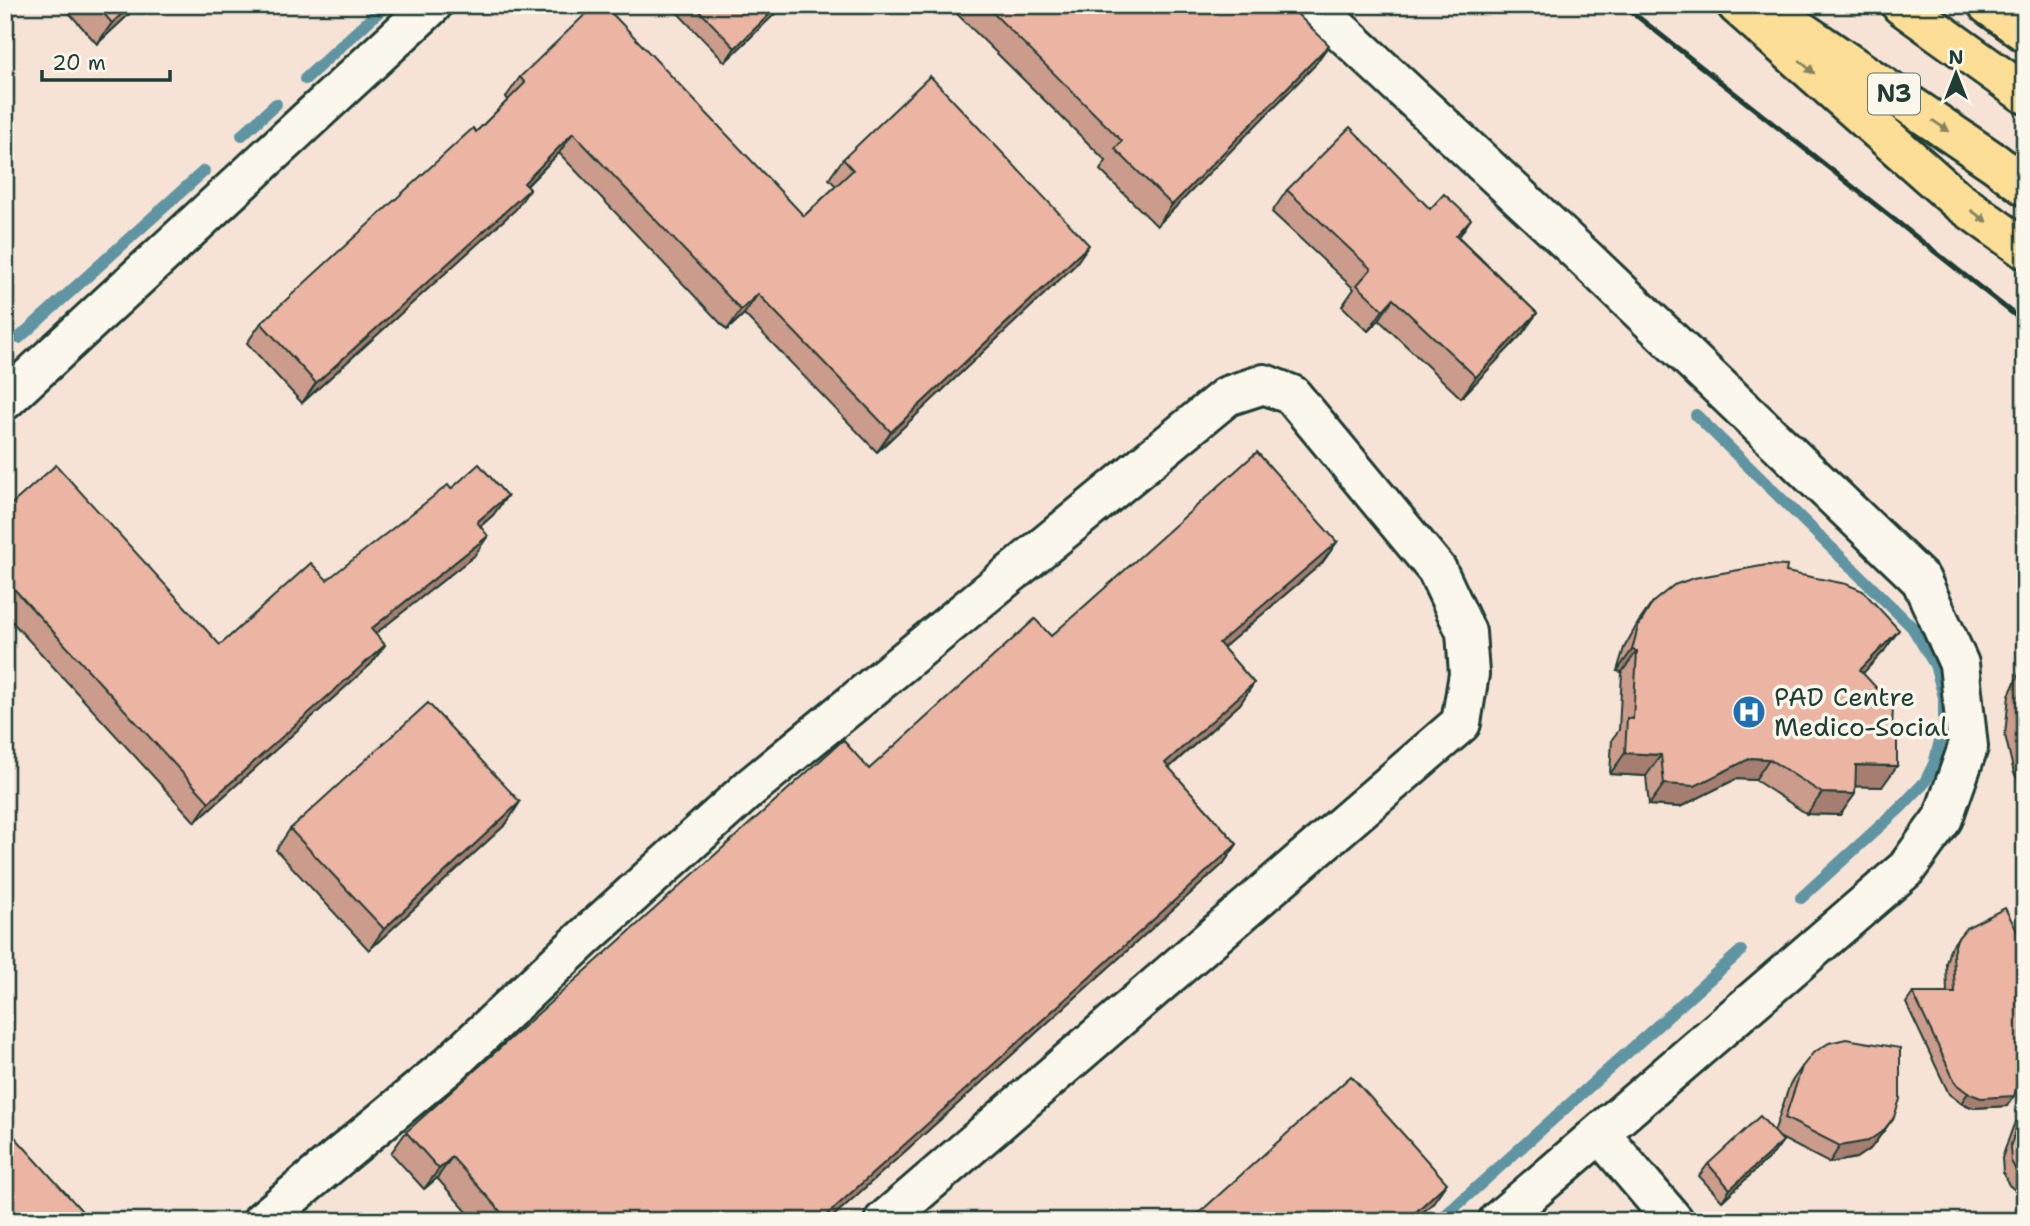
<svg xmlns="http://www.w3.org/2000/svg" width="2030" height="1226" font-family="'Shantell Sans',sans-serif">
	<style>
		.built { fill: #f6e3d6 }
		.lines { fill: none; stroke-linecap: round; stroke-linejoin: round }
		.stream { stroke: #5f95a2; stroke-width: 12 }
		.minor-casing { stroke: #1f3d34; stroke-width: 44 }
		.highway-casing { stroke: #1f3d34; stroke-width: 44 }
		.minor { stroke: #fbf7ec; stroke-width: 38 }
		.highway { stroke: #fdde96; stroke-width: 38 }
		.rail { stroke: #1f3d34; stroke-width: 5 }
		.wall { fill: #cb9b8b; stroke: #1f3d34; stroke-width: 2 }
		.shaded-wall { fill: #a57e71; stroke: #1f3d34; stroke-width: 2 }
		.building { fill: #ecb4a2; stroke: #1f3d34; stroke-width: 2 }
		.oneway { fill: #838560 }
		.labels { text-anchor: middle; stroke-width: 7; stroke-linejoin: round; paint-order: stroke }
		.shield { fill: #fbf7ec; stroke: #61756b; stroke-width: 2 }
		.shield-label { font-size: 24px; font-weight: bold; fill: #1f3d34 }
		.poi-label { font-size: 26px; fill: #1f3d34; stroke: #fbf7ec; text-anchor: start }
	</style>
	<rect width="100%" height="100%" fill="#fbf7ec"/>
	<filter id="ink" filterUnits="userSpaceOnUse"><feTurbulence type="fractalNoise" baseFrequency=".0143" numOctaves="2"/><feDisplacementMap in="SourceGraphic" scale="14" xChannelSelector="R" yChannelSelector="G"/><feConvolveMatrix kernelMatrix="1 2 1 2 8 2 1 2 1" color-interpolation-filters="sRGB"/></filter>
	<g filter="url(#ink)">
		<rect class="built" x="5" y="5" width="2020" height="1216"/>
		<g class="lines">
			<g class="stream">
				<polyline points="305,79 386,5"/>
				<polyline points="242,135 276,104"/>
				<polyline points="19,338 204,171"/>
				<polyline points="1696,415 1912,627 1935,665 1944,697 1944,725 1934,764 1925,782 1900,808 1801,898"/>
				<polyline points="1439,1221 1741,951"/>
			</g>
			<defs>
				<g id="minor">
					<polyline points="1313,5 1585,258 1921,580 1959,664 1968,747 1943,818 1906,869 1498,1221"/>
					<polyline points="5,400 432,5"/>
					<polyline points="1600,1134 1674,1221"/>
					<polyline points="262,1221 448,1066 585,937 751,787 1227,396 1264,384 1292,395 1437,570 1466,632 1469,674 1461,723 884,1221"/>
				</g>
				<g id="highway">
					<polyline points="1737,5 1957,200 2025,249"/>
					<polyline points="1901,5 2025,94"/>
					<polyline points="1988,5 2025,32"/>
					<polyline points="1782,18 1995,163 2025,186"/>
				</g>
			</defs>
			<use href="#minor" class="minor-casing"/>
			<use href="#highway" class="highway-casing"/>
			<use href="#minor" class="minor"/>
			<use href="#highway" class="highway"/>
			<polyline class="rail" points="1623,5 2025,323"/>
		</g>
		<g class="wall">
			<polygon points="62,5 139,5 97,44"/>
			<polygon points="670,5 784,5 725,62"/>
			<polygon points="948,5 1288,5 1314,66 1157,226 1100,170 1106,161"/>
			<polygon points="520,77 804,216 836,186 829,179 843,159 1075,265 877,452 744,314 727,330 559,153 527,186 516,209 302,403 247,343 261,323 476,132 508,100 506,97"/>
			<polygon points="1287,190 1430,209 1537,313 1522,334 1461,398 1379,320 1368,331 1342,306 1354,289 1272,212"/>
			<polygon points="451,489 507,496 493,515 481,526 474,556 375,634 385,645 371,664 195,822 5,614 5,510 220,645 327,580"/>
			<polygon points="1337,542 1322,563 1223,648 1254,683 1240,704 1169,768 1237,844 1223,864 828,1221 475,1221 437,1178 424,1189 391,1153 406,1132 869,769 1051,636"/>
			<polygon points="1786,572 1884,651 1863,673 1882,787 1855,786 1855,794 1840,815 1807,814 1755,780 1736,779 1680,807 1649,805 1646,776 1610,774 1612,739 1619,730 1622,672 1617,671 1624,648 1638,623 1653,602"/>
			<polygon points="2025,661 2025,791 2014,773 2005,735 2009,695"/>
			<polygon points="506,824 369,950 276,850 290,829"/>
			<polygon points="1957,939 2007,1106 1974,1108 1961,1103 1949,1094 1906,1003 1913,993 1947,993 1946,963 1950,949"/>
			<polygon points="1802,1067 1894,1117 1871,1148 1856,1158 1829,1163 1779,1137 1774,1153 1722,1201 1699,1176 1708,1164 1774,1132 1790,1084"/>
			<polygon points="2021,1116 2025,1116 2025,1196 2021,1195 2009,1185 2003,1173 2002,1158 2013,1127"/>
		</g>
		<g class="shaded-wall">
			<polygon points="131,5 139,5 97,44 112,23"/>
			<polygon points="779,5 784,5 725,62 735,48"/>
			<polygon points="1329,45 1314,66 1157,226 1172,205"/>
			<polygon points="573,133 559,153 509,203 524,183"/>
			<polygon points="530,189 516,209 302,403 316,383"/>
			<polygon points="1471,219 1457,240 1456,236"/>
			<polygon points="1089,245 1075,265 877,452 891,432"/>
			<polygon points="758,294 744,314 727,330 741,310"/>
			<polygon points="1393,299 1379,320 1368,331 1383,310"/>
			<polygon points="1537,313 1522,334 1461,398 1476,377"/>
			<polygon points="507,496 493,515 463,541 477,522"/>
			<polygon points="488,536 474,556 357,648 371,629"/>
			<polygon points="1337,542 1322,563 1204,664 1219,643"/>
			<polygon points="1899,630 1884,651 1846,691 1860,670"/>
			<polygon points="385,645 371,664 195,822 209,802"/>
			<polygon points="1632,650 1637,651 1622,672 1617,671"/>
			<polygon points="1254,683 1240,704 1150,784 1165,763"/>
			<polygon points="1625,753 1661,755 1646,776 1610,774"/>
			<polygon points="1751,758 1769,759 1755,780 1736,779 1680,807 1649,805 1664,784"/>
			<polygon points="1856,765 1897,766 1882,787 1841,786"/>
			<polygon points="1822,793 1855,794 1840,815 1807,814"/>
			<polygon points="520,802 506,824 369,950 384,929"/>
			<polygon points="1237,844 1223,864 828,1221 820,1221"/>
			<polygon points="1968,1093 2014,1096 2007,1106 1974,1108 1961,1103"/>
			<polygon points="1894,1117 1871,1148 1856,1158 1829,1163 1840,1146"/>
			<polygon points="1783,1141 1774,1153 1722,1201 1730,1189"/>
			<polygon points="452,1157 437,1178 424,1189 439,1169"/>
			<polygon points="1447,1183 1432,1204 1414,1221 1406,1221"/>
		</g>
		<g class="building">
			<polygon points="96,5 131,5 112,23"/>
			<polygon points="595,5 604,5 804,216 853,170 843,159 930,76 1089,245 891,432 758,294 741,310 573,133 524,183 530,189 316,383 261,323 473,128 476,132 525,83 520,77"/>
			<polygon points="694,5 779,5 735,48"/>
			<polygon points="985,5 1288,5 1329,45 1172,205 1115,149 1122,141"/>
			<polygon points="1350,127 1430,209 1444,194 1471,219 1456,236 1537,313 1476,377 1393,299 1383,310 1357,285 1371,269 1287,190"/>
			<polygon points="1257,452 1337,542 1219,643 1254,683 1165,763 1237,844 820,1221 509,1221 452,1157 439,1169 406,1132 843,740 869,769 1035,619 1051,636"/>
			<polygon points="479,464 507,496 477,522 488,536 371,629 385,645 209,802 5,579 5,510 56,465 220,645 311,563 327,580 448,485 451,489"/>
			<polygon points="1767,565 1787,566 1786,572 1846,584 1863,591 1899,630 1860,670 1893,706 1892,731 1897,732 1897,766 1856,765 1855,794 1822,793 1769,759 1751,758 1695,786 1664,784 1661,755 1625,753 1627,718 1633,719 1637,651 1632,650 1638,627 1653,602 1674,585 1694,578"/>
			<polygon points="2025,672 2025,735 2020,714 2024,674"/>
			<polygon points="428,703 520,802 384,929 290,829"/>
			<polygon points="2005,908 2025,946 2025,1059 2014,1096 1981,1098 1968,1093 1956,1084 1913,993 1955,993 1953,953 1957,939 1966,928"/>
			<polygon points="1846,1039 1900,1048 1900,1099 1894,1117 1883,1131 1868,1141 1840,1146 1785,1118 1802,1067 1813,1053 1829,1043"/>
			<polygon points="1351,1076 1447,1183 1406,1221 1190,1221"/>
			<polygon points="1760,1116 1783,1141 1730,1189 1708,1164"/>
			<polygon points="2021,1116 2025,1116 2025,1180 2018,1174 2011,1161 2010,1147"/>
			<polygon points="5,1126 91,1221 5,1221"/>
			<polygon points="1540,1213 1547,1221 1531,1221"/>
		</g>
		<defs><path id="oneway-solid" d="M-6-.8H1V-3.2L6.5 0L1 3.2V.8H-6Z" transform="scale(1.75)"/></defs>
		<g class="oneway">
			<use href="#oneway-solid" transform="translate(1807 67) rotate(42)"/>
			<use href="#oneway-solid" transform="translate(1941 126) rotate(34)"/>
			<use href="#oneway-solid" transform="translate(1979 216) rotate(36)"/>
		</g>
	</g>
	<defs>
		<symbol id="hospital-disc" viewBox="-11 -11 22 22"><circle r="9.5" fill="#1f6fb2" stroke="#fbf7ec"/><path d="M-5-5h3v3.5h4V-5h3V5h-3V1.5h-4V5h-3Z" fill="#fff"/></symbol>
	</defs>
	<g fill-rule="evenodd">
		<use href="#hospital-disc" x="1730" y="693" width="38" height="38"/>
	</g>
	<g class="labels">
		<rect class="shield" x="1868" y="73.5" width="52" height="41" rx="5"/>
		<g class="shield-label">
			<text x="1894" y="102">N3</text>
		</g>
		<g class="poi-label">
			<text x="1774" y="706">PAD Centre<tspan x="1774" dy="30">Medico-Social</tspan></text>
		</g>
	</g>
	<rect width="2030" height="1226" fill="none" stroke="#fbf7ec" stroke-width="28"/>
	<rect x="14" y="14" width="2002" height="1198" fill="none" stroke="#1f3d34" stroke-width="2.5" filter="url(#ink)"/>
	<g transform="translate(1956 74)" stroke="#fbf7ec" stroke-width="5" paint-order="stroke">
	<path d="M0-5L12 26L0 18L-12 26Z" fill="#1f3d34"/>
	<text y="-10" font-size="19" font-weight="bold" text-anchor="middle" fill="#1f3d34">N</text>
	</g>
	<path d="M42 70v10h128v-10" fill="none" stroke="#1f3d34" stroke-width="3.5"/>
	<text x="52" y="70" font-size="21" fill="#1f3d34" stroke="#fbf7ec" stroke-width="5" paint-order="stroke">20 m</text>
</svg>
